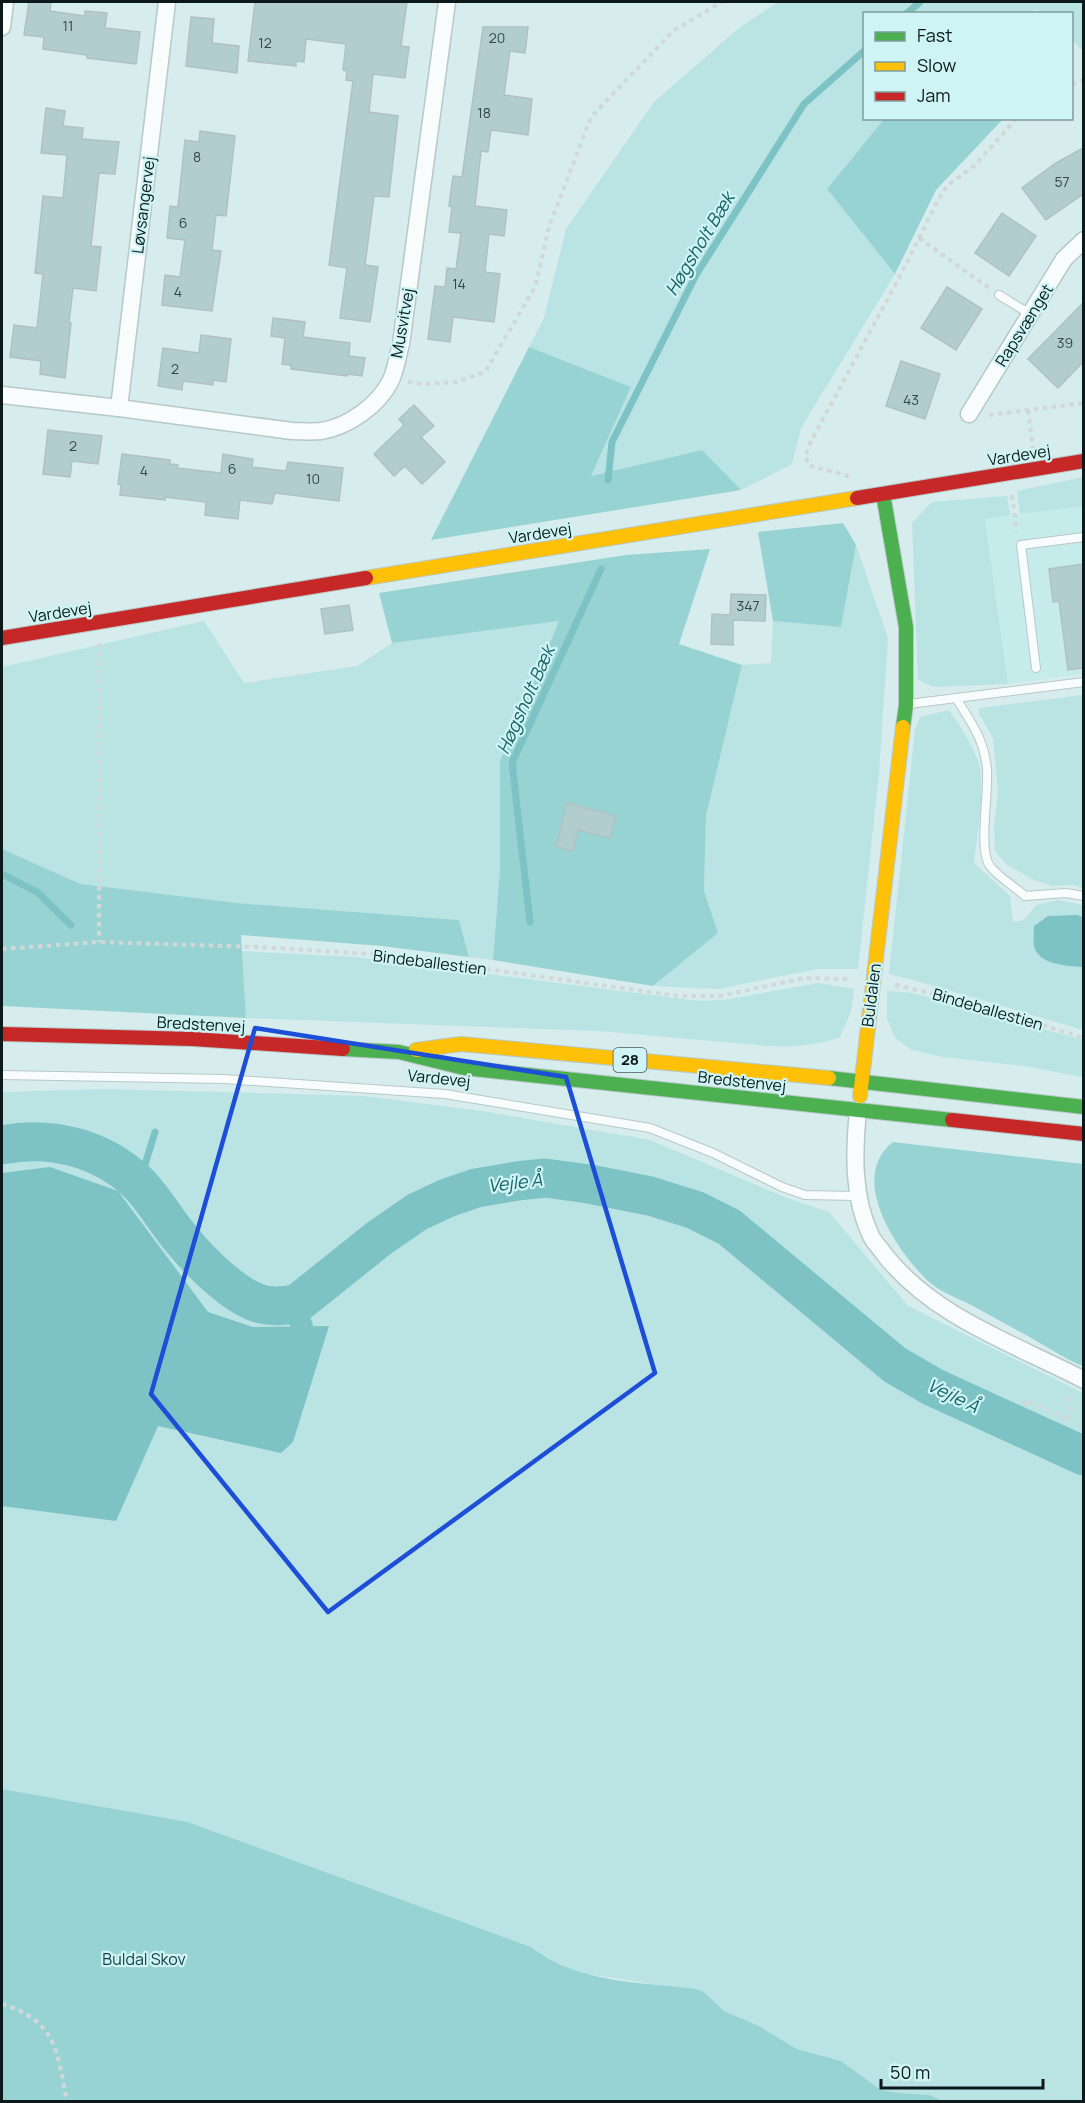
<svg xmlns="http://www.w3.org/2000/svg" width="1085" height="2103" font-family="Manrope,sans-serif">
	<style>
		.built { fill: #c6ebeb }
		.green { fill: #bae3e4 }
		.forest { fill: #98d3d4 }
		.water { fill: #7dc2c4 }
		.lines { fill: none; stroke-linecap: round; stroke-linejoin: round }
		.stream { stroke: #7dc2c4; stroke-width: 7 }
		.canal { stroke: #7dc2c4; stroke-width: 22 }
		.river { stroke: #7dc2c4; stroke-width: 39 }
		.building { fill: #b2cdcd; stroke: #b0c1c1; stroke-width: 1.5 }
		.lane-casing { stroke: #b7c8c8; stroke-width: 10 }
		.street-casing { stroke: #b7c8c8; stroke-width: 19 }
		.fast-casing { stroke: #b7c8c8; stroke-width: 16 }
		.slow-casing { stroke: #b7c8c8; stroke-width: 16 }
		.jam-casing { stroke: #b7c8c8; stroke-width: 16 }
		.path { stroke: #d2d8d8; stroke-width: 4; stroke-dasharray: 4.5 4.5; stroke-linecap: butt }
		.lane { stroke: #f9fcfc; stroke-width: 8 }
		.street { stroke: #f9fcfc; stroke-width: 16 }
		.fast { stroke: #4caf50; stroke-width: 14 }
		.slow { stroke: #ffc107; stroke-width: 14 }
		.jam { stroke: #c62828; stroke-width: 14 }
		.marked { fill: none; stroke: #1d4ed8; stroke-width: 4.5; stroke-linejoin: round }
		.labels { text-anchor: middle; stroke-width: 4.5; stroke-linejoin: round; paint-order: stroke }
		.number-label { font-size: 14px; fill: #354647 }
		.shield { fill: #cef4f5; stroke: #465b5c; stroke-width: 1.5 }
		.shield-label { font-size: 15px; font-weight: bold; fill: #0b191a }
		.street-label { font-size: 16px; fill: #0b191a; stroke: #cef4f5 }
		.park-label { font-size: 16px; fill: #164042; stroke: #cef4f5 }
		.water-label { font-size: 18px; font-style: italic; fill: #176264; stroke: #cef4f5 }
	</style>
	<rect width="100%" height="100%" fill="#d7ecec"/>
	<polygon class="built" points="1083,506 1083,674 1008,684 985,518"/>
	<g class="green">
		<polygon points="778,2 1083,2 1083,51 1072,40 1072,14 1042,13 1037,9 1029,14 864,14 864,118 884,119 827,189 895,274 801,428 792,464 741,490 702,450 591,476 631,387 529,347 544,318 566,229 654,102 739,28"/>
		<polygon points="1083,477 1083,506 1020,514 1017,491"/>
		<polygon points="1007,496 1010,515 985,519 1008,684 934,687 918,680 912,523 932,502"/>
		<polygon points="856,545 888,638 879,773 858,969 817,969 718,989 653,986 718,933 704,890 706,816 742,665 771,663 773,621 841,627"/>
		<polygon points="204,621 244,683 357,666 392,643 559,621 500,761 500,869 493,960 469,957 459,920 237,903 81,884 2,849 2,667"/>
		<polygon points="1083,695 1084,695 1083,889 1074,885 1053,886 1034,880 1006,864 995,851 994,829 998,790 993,738 979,714 979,708"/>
		<path d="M949,710C959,725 970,740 977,758C987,782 977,836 974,863L1010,896L1013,922L1024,920L1036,905L1058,900L1083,905V1030L924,983L889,974L915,730L920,717Z"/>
		<path d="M242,951L355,957L699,1001L723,1000L819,983L854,989L851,1011L840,1037C816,1046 794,1047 769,1046L599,1031L246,1018Z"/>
		<polygon points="887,991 913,993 1083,1040 1083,1077 1024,1066 943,1057 912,1050 895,1038 887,1018"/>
		<polygon points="105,1089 364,1096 482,1111 650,1140 787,1198 829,1212 908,1306 1083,1393 1083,2101 943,2101 929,2095 899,2093 881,2090 841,2061 797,2049 757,2025 724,2011 704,1992 581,1973 547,1959 531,1947 188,1822 2,1789 2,1092"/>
	</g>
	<g class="forest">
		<polygon points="884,119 1003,119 936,190 895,274 827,189"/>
		<polygon points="529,347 631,387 591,476 702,450 741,490 431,540"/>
		<polygon points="843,523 856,545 841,627 773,621 758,532"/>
		<polygon points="710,549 679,644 742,665 706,816 704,890 718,933 653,986 493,960 500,869 500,761 559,621 392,643 379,593 626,555"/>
		<polygon points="2,849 81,884 237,903 459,920 469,957 382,946 241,935 246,1018 2,1006"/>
		<path d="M893,1142L1083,1164V1366C1069,1361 1056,1352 1043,1345C1019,1331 995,1318 971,1305C957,1298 938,1291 927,1280C897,1251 847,1178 893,1142Z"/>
		<path d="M2,1789L188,1822L531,1947C576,1983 641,1982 696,1989L704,1992L724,2011L757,2025L797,2049L841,2061L881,2090L899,2093L929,2095L943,2101H2Z"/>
	</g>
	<g class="water">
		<path d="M1077,915L1083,917V967C1068,966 1037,965 1034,945C1033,939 1034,932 1034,926L1048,916Z"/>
		<polygon points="50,1167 118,1191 208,1312 253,1327 329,1326 293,1442 281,1453 158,1426 116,1521 2,1506 2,1173"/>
	</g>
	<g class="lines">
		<g class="stream">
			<polyline points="906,14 920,2"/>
			<polyline points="608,480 612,442 696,275 804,104 864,51"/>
			<polyline points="2,874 37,892 71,925"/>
			<polyline points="530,922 512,763 601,569"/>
			<polyline points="139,1184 155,1132"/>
		</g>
		<path class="canal" d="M289,1305C302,1320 310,1336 297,1354"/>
		<path class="river" d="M2,1145C50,1135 102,1148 138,1183C155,1200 167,1223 183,1241C200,1262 235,1297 261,1304C272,1307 287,1306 298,1303L378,1239L417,1212L447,1198L476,1188L517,1181L545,1178L589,1184L650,1196L695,1210L729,1227L895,1365L933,1387L1084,1456"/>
	</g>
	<g class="building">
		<polygon points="29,2 51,2 50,11 85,16 85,11 107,13 105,28 140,32 136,64 87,58 87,55 43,49 44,37 24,35"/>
		<polygon points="255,2 407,2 401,46 409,47 405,78 373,74 369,112 398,116 389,197 374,196 365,265 378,267 370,322 340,318 347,268 329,265 353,81 346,80 347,71 343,70 346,44 306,39 304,62 296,61 296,66 248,61"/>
		<polygon points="191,17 214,19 212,43 239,46 237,73 186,66"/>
		<polygon points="483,27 528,27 525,53 510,51 504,95 532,99 528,135 491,130 488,152 481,151 475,206 507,210 504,236 489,234 485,272 500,274 494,322 453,317 450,342 428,339 435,286 445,287 447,268 456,269 461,233 449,232 452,207 449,206 453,176 462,177"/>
		<polygon points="46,108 65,111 63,126 83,128 82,139 119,142 115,174 99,173 91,246 101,247 96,291 73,288 69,323 71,323 65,378 40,374 41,361 10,357 14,325 37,328 43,274 35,273 43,196 63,198 67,155 41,153"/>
		<polygon points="200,131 235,136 226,216 216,215 212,250 221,251 212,311 162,305 165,275 180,277 185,240 167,238 170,206 178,207 185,140 199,142"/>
		<polygon points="1083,148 1083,194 1046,220 1022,188 1056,163"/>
		<polygon points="1002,213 1036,236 1009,276 975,253"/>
		<polygon points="947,287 982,309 956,350 921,328"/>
		<polygon points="1083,303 1083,362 1058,388 1028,359"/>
		<polygon points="273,318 305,322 303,337 350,343 349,356 365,358 362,376 347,374 347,376 291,369 291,365 282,364 285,338 271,336"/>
		<polygon points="201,335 231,339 226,382 213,380 213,385 183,381 182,390 158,386 163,348 199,353"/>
		<polygon points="901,361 940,374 925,419 886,406"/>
		<polygon points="414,405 434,426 421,437 445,462 422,484 405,466 394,476 374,454 404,425 399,419"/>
		<polygon points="48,430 102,436 98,464 72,461 70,477 43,474"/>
		<polygon points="122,454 170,460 170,464 178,465 177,468 221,473 223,454 253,459 252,467 286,471 288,462 343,468 339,501 275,493 272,504 240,500 238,519 205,515 206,502 165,497 165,500 120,495 121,485 118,484"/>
		<polygon points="1083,564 1083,668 1068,670 1059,601 1053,602 1049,569"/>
		<polygon points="731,594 766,595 765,621 733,620 733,645 711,644 712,614 730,615"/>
		<polygon points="349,605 353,630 325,634 321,609"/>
		<polygon points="567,803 616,816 610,838 578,830 573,851 556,847"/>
	</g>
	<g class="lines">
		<defs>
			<g id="lane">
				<polyline points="999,295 1030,314"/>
				<polyline points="1036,668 1021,545 1084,537"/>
				<path d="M956,698C972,724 984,739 987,769C989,791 978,851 990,866C998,877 1014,886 1025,896L1066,893L1084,896"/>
				<polyline points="909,704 1084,682"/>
				<polyline points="2,1075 224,1079 445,1094 650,1128 713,1153 782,1187 805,1195 857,1196"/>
			</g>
			<g id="street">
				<polyline points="2,27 5,2"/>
				<path d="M2,395L119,408L292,431C302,431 311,432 321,431C348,427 379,405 391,380C396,369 398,355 401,344L447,2"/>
				<polyline points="119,408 167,2"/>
				<polyline points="969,414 1064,259 1084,240"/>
				<path d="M858,1110C854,1152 852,1196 871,1236C874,1242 880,1248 884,1254C933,1317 1015,1344 1084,1380"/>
			</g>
			<g id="fast">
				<polyline points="883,494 906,627 906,705 903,727"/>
				<polyline points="343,1049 399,1052 464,1068 952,1120"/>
				<polyline points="829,1078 1084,1107"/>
			</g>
			<g id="slow">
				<polyline points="366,578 857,498"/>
				<polyline points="416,1050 461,1044 829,1078"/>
				<polyline points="860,1096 903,727"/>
			</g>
			<g id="jam">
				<polyline points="857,498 1084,461"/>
				<polyline points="2,638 366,578"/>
				<polyline points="2,1034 192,1039 343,1049"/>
				<polyline points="952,1120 1084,1134"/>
			</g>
		</defs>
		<use href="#lane" class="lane-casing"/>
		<use href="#street" class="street-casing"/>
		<use href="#fast" class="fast-casing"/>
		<use href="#slow" class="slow-casing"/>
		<use href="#jam" class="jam-casing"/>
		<g class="path">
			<polyline points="1072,84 1084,80"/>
			<polyline points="919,238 989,288"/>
			<polyline points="408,382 424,384 456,382 485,372 535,287 549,227 591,117 673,31 722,2"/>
			<polyline points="1028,410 1033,448"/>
			<polyline points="989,415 1084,403"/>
			<polyline points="849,476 810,466 805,456 811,441 898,280 938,200 948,185 974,166 1017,118"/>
			<polyline points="1012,495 1017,532"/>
			<polyline points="99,643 99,942"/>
			<polyline points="2,949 99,942 260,947 385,955 679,996 720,996 804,978 851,979"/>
			<polyline points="895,985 965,1001 1084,1038"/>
			<path d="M1024,1406L1027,1400L1069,1420C1074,1410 1067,1404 1072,1392"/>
			<path d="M2,2004C57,2021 57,2051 67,2102"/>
		</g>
		<use href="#lane" class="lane"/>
		<use href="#street" class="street"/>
		<use href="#fast" class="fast"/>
		<use href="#slow" class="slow"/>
		<use href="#jam" class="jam"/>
	</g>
	<path class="marked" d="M255,1028L566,1077L655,1373L328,1612L151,1394Z"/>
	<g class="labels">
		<g class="number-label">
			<text x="68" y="31">11</text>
			<text x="497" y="43">20</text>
			<text x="265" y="48">12</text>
			<text x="484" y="118">18</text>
			<text x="197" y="162">8</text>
			<text x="1062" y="187">57</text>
			<text x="183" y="228">6</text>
			<text x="459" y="289">14</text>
			<text x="178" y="297">4</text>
			<text x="1065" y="348">39</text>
			<text x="175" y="374">2</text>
			<text x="911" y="405">43</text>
			<text x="73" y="451">2</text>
			<text x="232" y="474">6</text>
			<text x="144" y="476">4</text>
			<text x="313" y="484">10</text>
			<text x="748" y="611">347</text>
		</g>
		<rect class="shield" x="613.5" y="1048" width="33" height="24" rx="4.5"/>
		<g class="shield-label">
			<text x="630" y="1065">28</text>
		</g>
		<g class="street-label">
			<text transform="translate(143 205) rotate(-83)" y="6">Løvsangervej</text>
			<text transform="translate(402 323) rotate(-80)" y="6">Musvitvej</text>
			<text transform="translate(1024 325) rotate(-58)" y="6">Rapsvænget</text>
			<text transform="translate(1019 455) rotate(-9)" y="6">Vardevej</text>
			<text transform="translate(540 533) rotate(-9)" y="6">Vardevej</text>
			<text transform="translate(60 612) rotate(-9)" y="6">Vardevej</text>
			<text transform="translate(430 962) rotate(7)" y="6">Bindeballestien</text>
			<text transform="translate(871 995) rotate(-83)" y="6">Buldalen</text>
			<text transform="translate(988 1009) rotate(16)" y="6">Bindeballestien</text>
			<text transform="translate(201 1024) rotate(3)" y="6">Bredstenvej</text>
			<text transform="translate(439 1078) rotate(6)" y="6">Vardevej</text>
			<text transform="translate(742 1081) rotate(6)" y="6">Bredstenvej</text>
		</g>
		<g class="park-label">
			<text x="144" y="1965">Buldal Skov</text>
		</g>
		<g class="water-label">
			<text transform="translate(700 244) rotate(-59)" y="6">Høgsholt Bæk</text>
			<text transform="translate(526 700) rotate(-66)" y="6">Høgsholt Bæk</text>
			<text transform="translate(515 1183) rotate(-7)" y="6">Vejle Å</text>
			<text transform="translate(953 1396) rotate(26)" y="6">Vejle Å</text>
		</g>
	</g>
	<rect width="1085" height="2103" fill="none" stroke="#0b191a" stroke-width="6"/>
	<rect x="863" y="12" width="210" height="108" fill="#cef4f5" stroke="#809c9d" stroke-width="1.5"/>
	<rect x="875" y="32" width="30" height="9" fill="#4caf50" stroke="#809c9d" stroke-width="1.5"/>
	<text x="917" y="42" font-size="18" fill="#0b191a">Fast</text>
	<rect x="875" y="62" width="30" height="9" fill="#ffc107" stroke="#809c9d" stroke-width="1.5"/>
	<text x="917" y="72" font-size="18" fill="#0b191a">Slow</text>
	<rect x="875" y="92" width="30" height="9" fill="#c62828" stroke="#809c9d" stroke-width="1.5"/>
	<text x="917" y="102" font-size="18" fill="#0b191a">Jam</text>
	<path d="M881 2079v9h162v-9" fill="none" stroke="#0b191a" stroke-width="3"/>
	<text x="890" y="2079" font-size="18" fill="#0b191a" stroke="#cef4f5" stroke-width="4.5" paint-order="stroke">50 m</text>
</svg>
